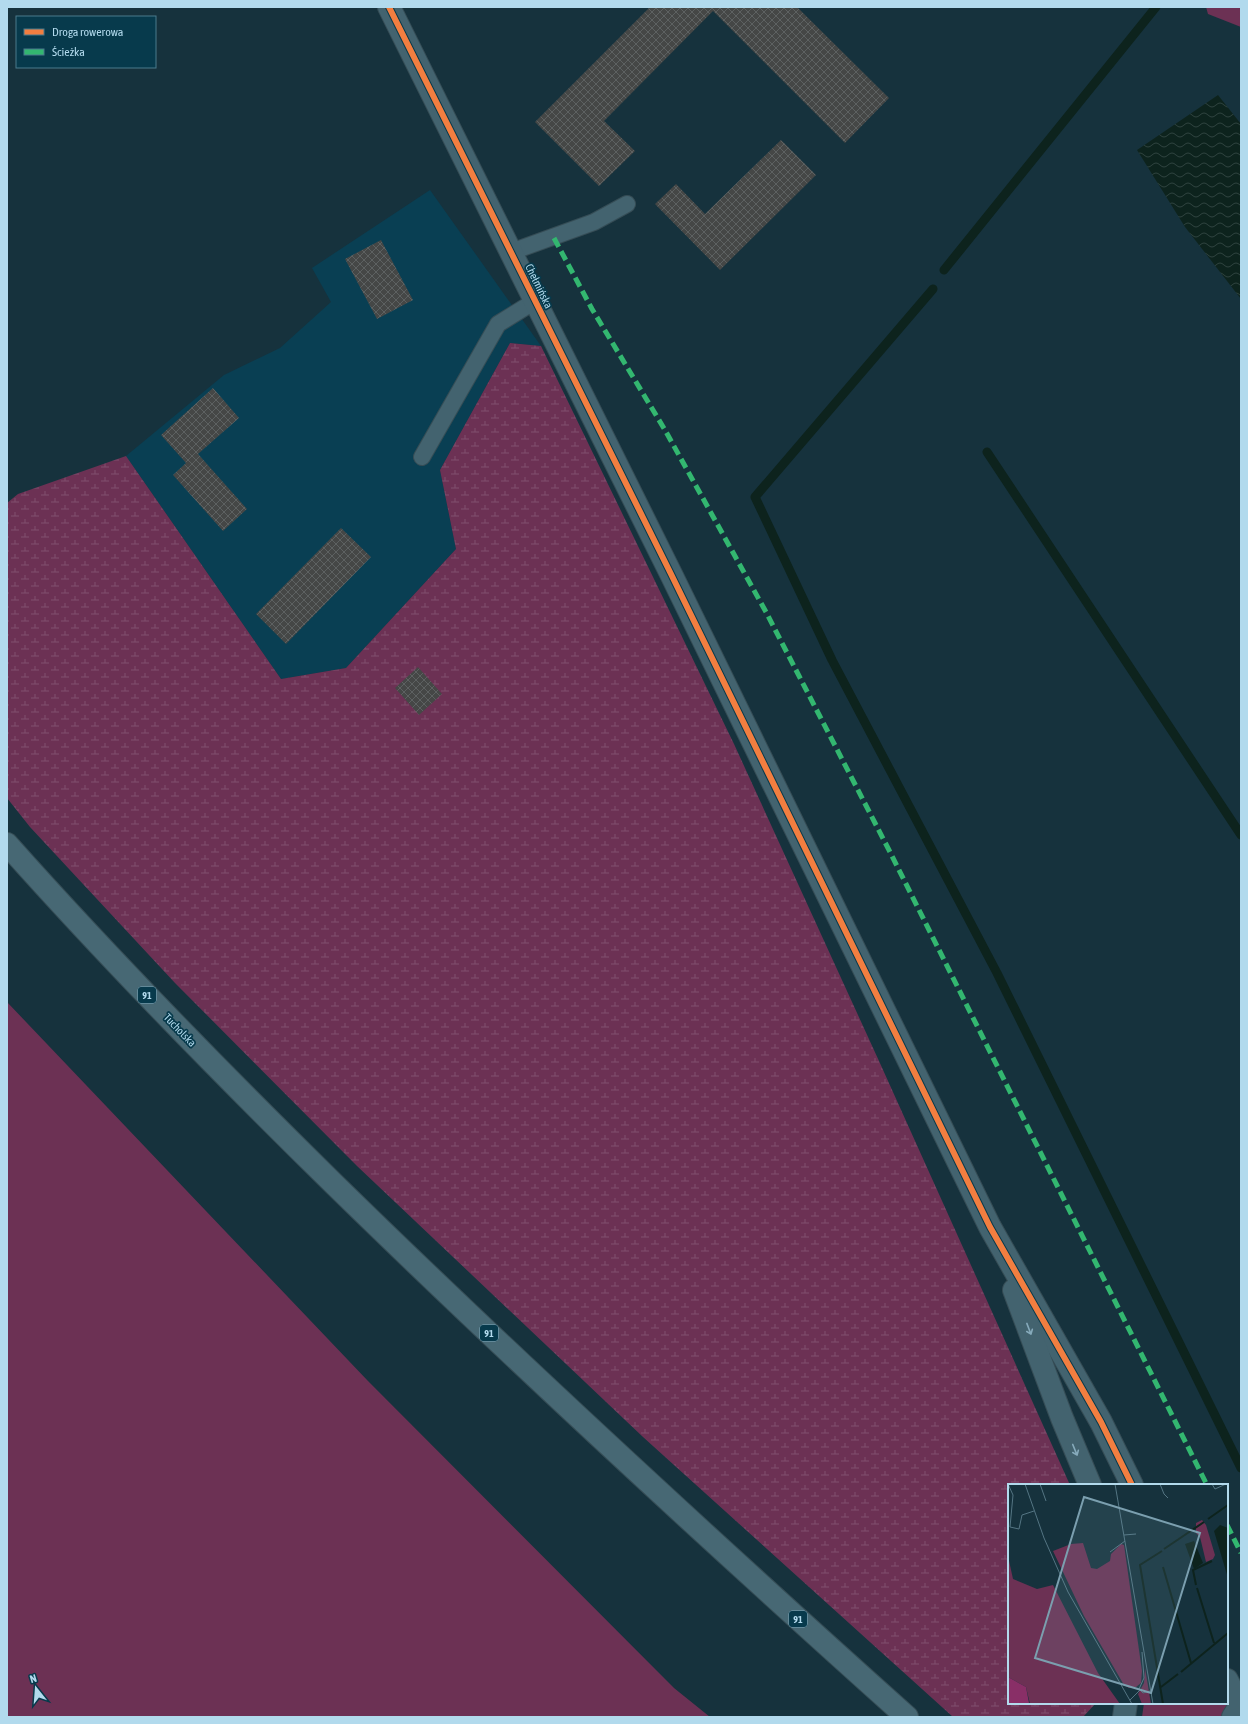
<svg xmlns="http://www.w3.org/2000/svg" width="1248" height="1724" font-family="'Asap Condensed',sans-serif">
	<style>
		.built { fill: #093f53 }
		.green { fill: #6c3154 }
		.wetland { fill: url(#wetland-marsh) }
		.water { fill: url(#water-waves) }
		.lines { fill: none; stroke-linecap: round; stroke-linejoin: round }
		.stream { stroke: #0d231d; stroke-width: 9 }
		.building { fill: url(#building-cross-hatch) }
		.lane-casing { stroke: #364d56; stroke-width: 18 }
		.street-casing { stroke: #364d56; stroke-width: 24 }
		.primary-casing { stroke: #364d56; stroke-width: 24 }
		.lane { stroke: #43636f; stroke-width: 16 }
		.street { stroke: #43636f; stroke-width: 22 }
		.primary { stroke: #476874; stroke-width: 22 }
		.quiet { stroke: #33b770; stroke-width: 5; stroke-dasharray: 10 5; stroke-linecap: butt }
		.cycleway-casing { stroke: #073a4c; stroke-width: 8 }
		.cycleway { stroke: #f27e40; stroke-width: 6 }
		.oneway { stroke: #86aabb }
		.labels { text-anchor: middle; stroke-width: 3.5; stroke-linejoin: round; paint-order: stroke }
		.shield { fill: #073a4c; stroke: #7faabd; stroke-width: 1 }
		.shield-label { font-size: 10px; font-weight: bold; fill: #b2daed }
		.street-label { font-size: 11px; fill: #b2daed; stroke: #073a4c }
		.inset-river { fill: none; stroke: #0d231d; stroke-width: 2 }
		.inset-road { fill: none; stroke: #547583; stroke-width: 1 }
		.view { fill: #7b9faf; fill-opacity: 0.15; stroke: #7b9faf; stroke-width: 2 }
		.inset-edge { fill: none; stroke: #b2daed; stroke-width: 2 }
	</style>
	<defs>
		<pattern id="wetland-marsh" width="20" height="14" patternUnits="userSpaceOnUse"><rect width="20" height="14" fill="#6c3154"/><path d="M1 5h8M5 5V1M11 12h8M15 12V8" fill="none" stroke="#7f4e6d"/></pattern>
		<pattern id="water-waves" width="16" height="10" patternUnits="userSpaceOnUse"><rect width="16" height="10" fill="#0d231d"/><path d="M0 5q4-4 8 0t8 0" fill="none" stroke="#2e423e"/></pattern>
		<pattern id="building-cross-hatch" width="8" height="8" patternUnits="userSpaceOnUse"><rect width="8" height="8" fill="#454746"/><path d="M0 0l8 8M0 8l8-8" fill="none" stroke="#5d6161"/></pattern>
	</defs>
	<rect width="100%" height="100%" fill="#16323d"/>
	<polygon class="built" points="430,190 541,346 510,343 440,470 456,549 346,668 281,679 126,456 224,375 280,348 331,302 312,268"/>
	<g class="green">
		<polygon points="1206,7 1241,7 1241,27 1208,14"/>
		<polygon points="7,1002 368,1381 674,1688 710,1717 7,1717"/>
		<polygon points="1144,1703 1226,1703 1233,1717 1142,1717"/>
	</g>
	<polygon class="wetland" points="510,343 541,346 734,744 879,1061 1070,1485 1009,1485 1009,1703 1096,1703 1083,1717 953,1717 643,1437 357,1166 175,983 30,827 7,798 7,503 18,494 126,456 281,679 346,668 456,549 440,470"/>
	<polygon class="water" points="1218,95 1241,124 1241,299 1185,227 1137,150"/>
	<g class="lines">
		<g class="stream">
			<polyline points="944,270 1156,7"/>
			<polyline points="933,289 755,497 832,660 997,973 1241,1468"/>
			<polyline points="987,452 1241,835"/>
		</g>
	</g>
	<g class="building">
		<polygon points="650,7 797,7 889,98 845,143 713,11 604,121 635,151 599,186 535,122"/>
		<polygon points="781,140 816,175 720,270 655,204 676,184 705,214"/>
		<polygon points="381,240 413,300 377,319 345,259"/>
		<polygon points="213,388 239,418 198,454 247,509 223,531 173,475 186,463 161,435"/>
		<polygon points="341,528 371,557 286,644 256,614"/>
		<polygon points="418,667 442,694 419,715 395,688"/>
	</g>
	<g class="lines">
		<defs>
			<g id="lane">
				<polyline points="511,252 594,222 627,204"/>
				<polyline points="422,457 498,324 535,301"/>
			</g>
			<g id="street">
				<polyline points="389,7 671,574 990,1227 1101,1422 1132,1485"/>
				<polyline points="1014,1290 1062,1418 1090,1485"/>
				<polyline points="1227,1680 1240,1706 1233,1717"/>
				<polyline points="1124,1717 1126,1703"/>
			</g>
			<path id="primary" d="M7,844C112,962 222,1074 335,1185C521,1367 713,1543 907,1717"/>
		</defs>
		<use href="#lane" class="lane-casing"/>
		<use href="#street" class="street-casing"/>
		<use href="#primary" class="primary-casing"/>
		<use href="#lane" class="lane"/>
		<use href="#street" class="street"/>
		<use href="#primary" class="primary"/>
		<g class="quiet">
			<polyline points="554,238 592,309 665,430 766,612 890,852 1207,1485"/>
			<polyline points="1227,1525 1241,1553"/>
		</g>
		<defs>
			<polyline id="cycleway" points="389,7 671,574 990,1227 1101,1422 1132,1485"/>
		</defs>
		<use href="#cycleway" class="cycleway-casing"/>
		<use href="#cycleway" class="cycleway"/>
	</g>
	<defs><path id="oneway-shaft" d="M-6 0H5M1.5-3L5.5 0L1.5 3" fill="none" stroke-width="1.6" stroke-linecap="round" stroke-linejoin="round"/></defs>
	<g class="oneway">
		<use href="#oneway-shaft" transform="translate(1029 1329) rotate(69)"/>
		<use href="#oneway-shaft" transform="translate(1075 1450) rotate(68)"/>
	</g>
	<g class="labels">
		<g class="shield">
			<rect x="138" y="987" width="18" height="16" rx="3"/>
			<rect x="480" y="1325" width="18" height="16" rx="3"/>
			<rect x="789" y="1611" width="18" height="16" rx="3"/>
		</g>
		<g class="shield-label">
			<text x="147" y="999">91</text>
			<text x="489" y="1337">91</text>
			<text x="798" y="1623">91</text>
		</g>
		<g class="street-label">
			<text transform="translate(539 286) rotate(64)" y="4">Chełmińska</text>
			<text transform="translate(180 1030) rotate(46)" y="4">Tucholska</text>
		</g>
	</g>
	<g transform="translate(1008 1484)">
		<rect width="220" height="220" fill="#16323d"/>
		<path d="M194,36L198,41L207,71L205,75L198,78L192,53L188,49V39ZM0,72L5,95L29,105L45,101L90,189L112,220H22L18,203L0,193ZM137,184L143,220H134L130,210L136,199Z" fill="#6c3154"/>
		<path d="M0,193L18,203L21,219L0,220Z" fill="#892f67"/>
		<path d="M75,59L83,84L89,85L102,77L103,70L113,60L116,61L134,187L133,199L128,203L121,204L116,201L76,132L45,67L63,60Z" fill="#6c3154"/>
		<path d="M212,41L220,44V94L206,47ZM186,57L195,79L186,85L177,60Z" fill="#0d231d"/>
		<path class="inset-river" d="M200,35L220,21M156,65L196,38M154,67L132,81L155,220M155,83L183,179M188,101L185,86L204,77M189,104L206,159M173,188L220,149M153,203L170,190"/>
		<path class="inset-road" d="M0,0L5,11L2,43L11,45L14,31L26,27M17,0L36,54L60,108L124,220M32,0L38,17M107,0L145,220M152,0L156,10L160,14M204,0L207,5L218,0M116,51L128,50M102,68L117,57M134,168L136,194L131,205L135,209L142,207M122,216L132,206"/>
		<path class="view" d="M76,13L192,49L143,209L27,174Z"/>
		<rect width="220" height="220" class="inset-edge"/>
	</g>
	<rect width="1248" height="1724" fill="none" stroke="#b2daed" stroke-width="16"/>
	<rect x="16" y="16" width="140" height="52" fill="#073a4c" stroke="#4b7a8c"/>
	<rect x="24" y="29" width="20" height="6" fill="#f27e40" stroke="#4b7a8c"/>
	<text x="52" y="36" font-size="12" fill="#b2daed">Droga rowerowa</text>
	<rect x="24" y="49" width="20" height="6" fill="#33b770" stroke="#4b7a8c"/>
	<text x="52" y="56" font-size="12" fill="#b2daed">Ścieżka</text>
	<g transform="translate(36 1688) rotate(343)" stroke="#073a4c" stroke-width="3" paint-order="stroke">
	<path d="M0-3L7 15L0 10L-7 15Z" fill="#b2daed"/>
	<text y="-6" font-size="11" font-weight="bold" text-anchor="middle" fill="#b2daed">N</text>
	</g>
</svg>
